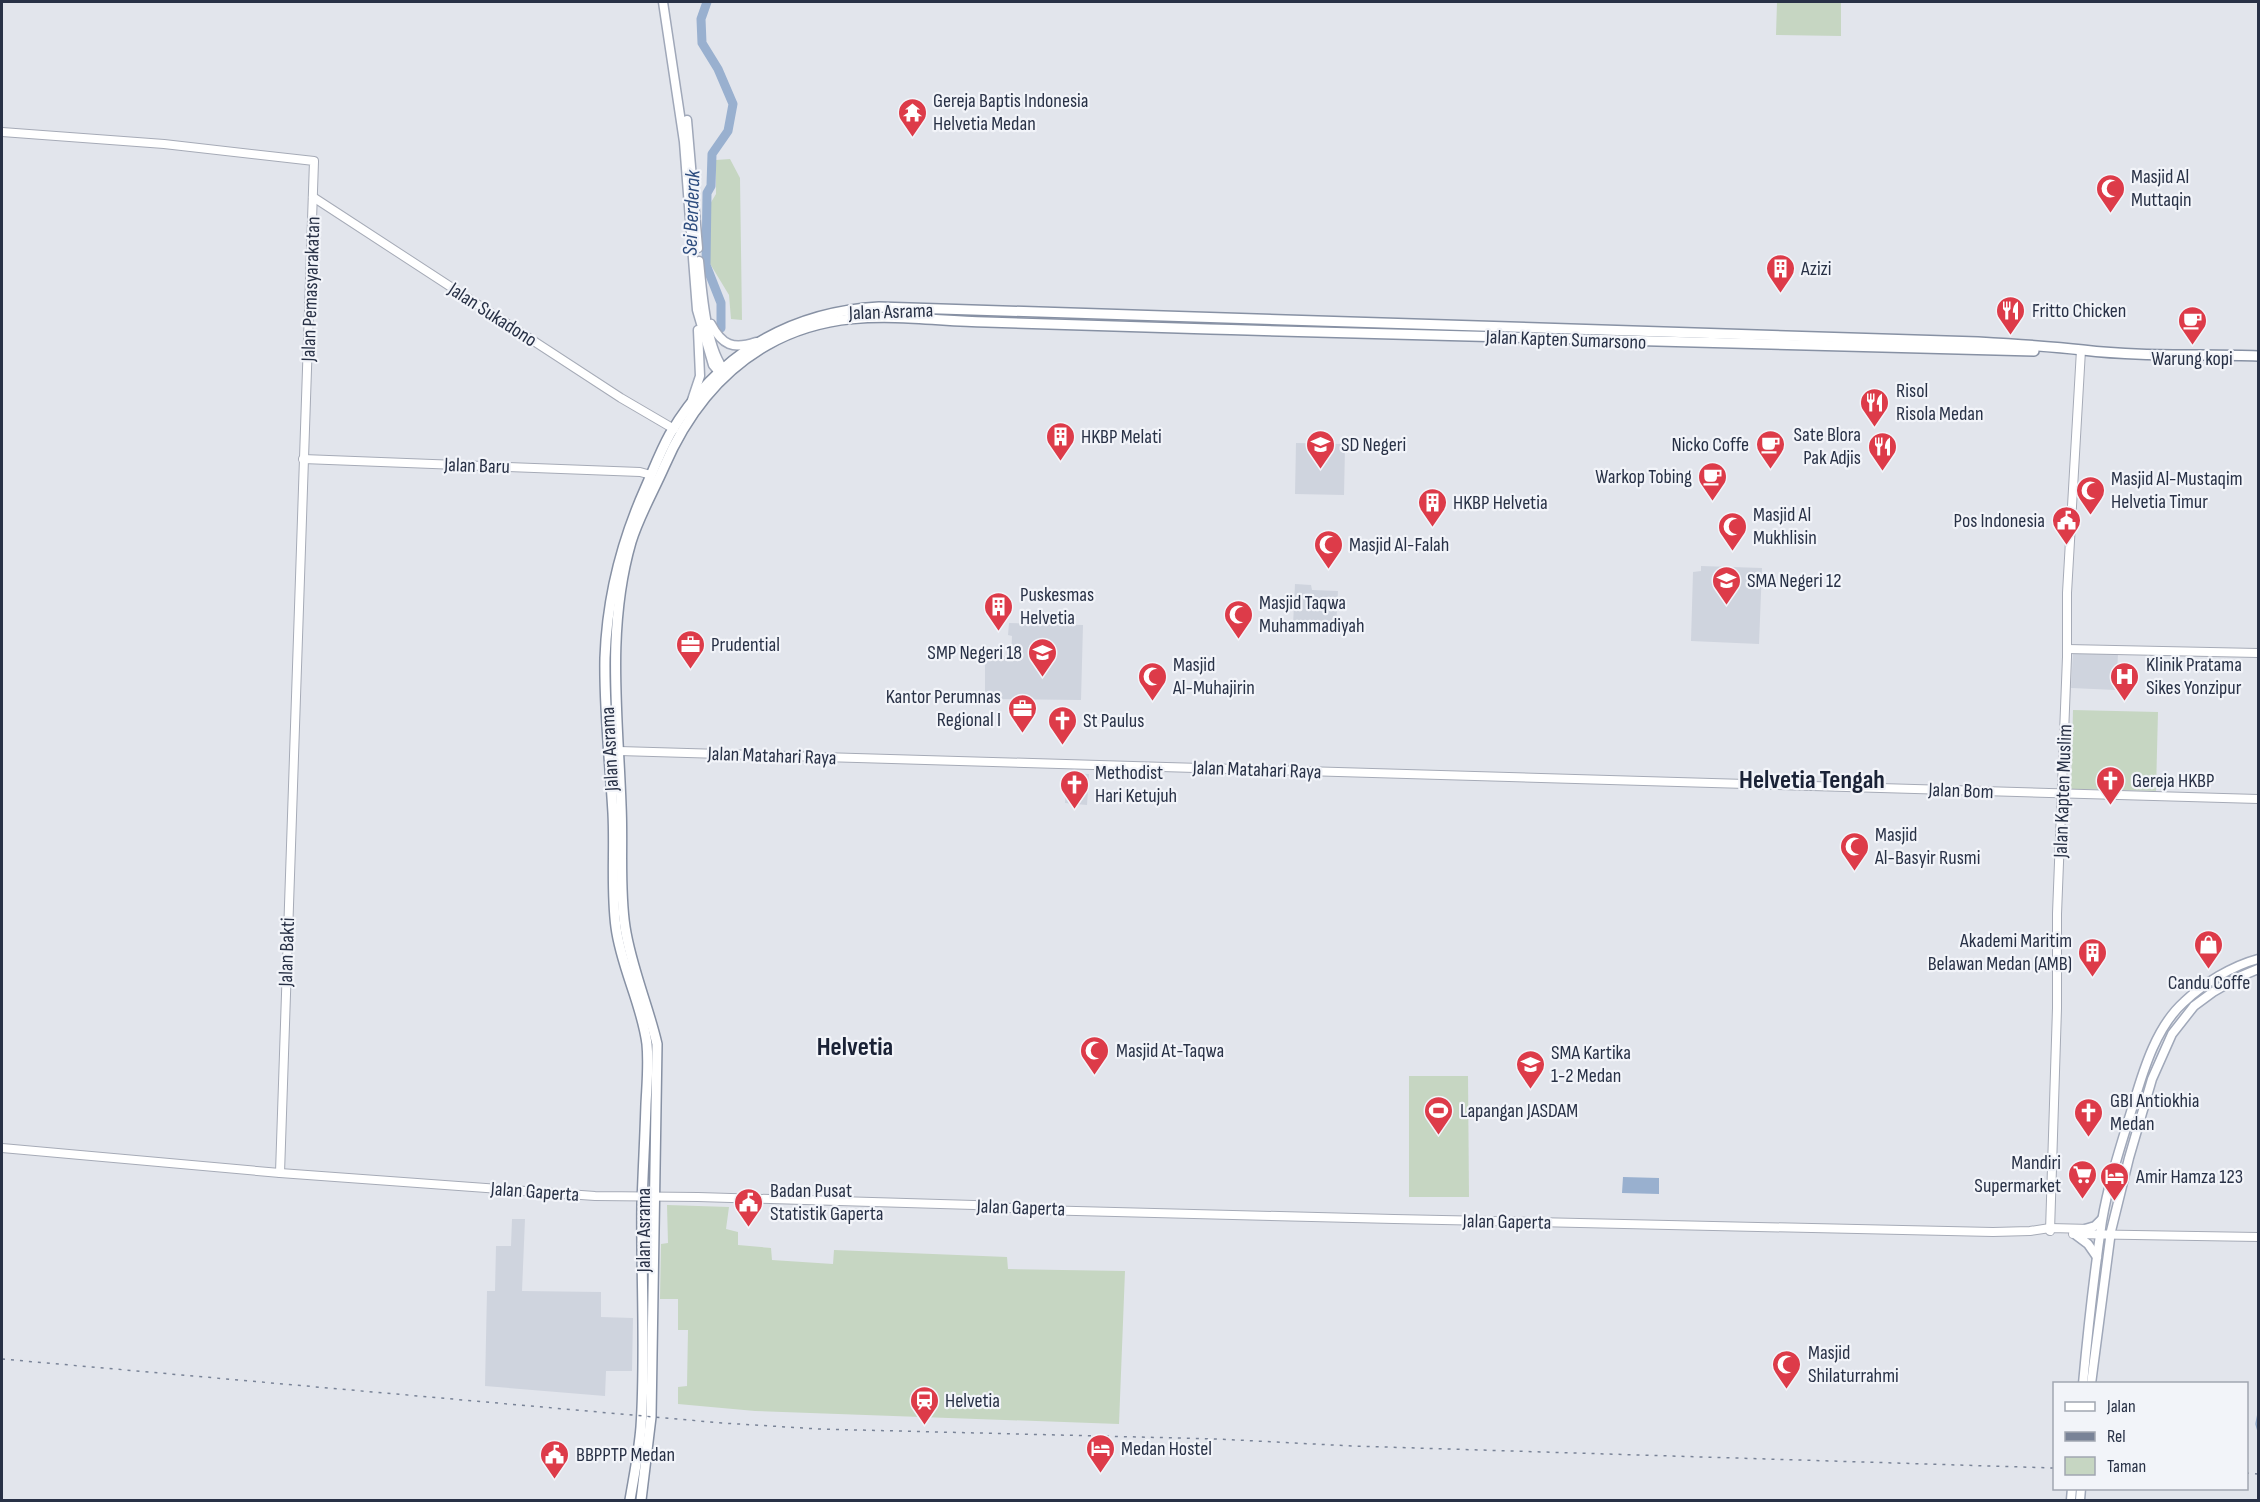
<svg xmlns="http://www.w3.org/2000/svg" width="2260" height="1502" font-family="'Sofia Sans Condensed',sans-serif">
	<style>
		.built { fill: #cfd4de }
		.green { fill: #c6d6c2 }
		.water { fill: #99b0cf }
		.lines { fill: none; stroke-linecap: round; stroke-linejoin: round }
		.stream { stroke: #99b0cf; stroke-width: 1.5 }
		.river { stroke: #99b0cf; stroke-width: 9 }
		.secondary-casing { stroke: #a6abb7; stroke-width: 10 }
		.primary-casing { stroke: #a0a8b9; stroke-width: 11 }
		.highway-casing { stroke: #8791a4; stroke-width: 12 }
		.secondary { stroke: #fff; stroke-width: 8 }
		.primary { stroke: #fff; stroke-width: 8 }
		.highway { stroke: #fff; stroke-width: 9 }
		.rail { stroke: #798397; stroke-width: 1.5; stroke-dasharray: 3 6; stroke-linecap: butt }
		.labels { text-anchor: middle; stroke-width: 4.5; stroke-linejoin: round; paint-order: stroke }
		.poi-label { font-size: 20px; fill: #283146; stroke: #f2f4f9; text-anchor: start }
		.street-label { font-size: 20px; fill: #283146; stroke: #f2f4f9 }
		.water-label { font-size: 21px; font-style: italic; fill: #2d4c7e; stroke: #f2f4f9 }
		.district-label { font-size: 26px; font-weight: bold; fill: #1a2236; stroke: #f2f4f9 }
	</style>
	<rect width="100%" height="100%" fill="#e2e5ec"/>
	<g class="built">
		<polygon points="1296,443 1341,444 1345,447 1344,495 1295,494"/>
		<polygon points="1701,566 1762,568 1759,644 1691,641 1693,572 1701,571"/>
		<polygon points="1295,584 1311,585 1312,590 1338,591 1336,627 1293,625"/>
		<polygon points="1009,623 1083,625 1081,700 985,699 985,656 1011,656 1012,636 1008,635"/>
		<polygon points="2073,652 2118,654 2116,690 2071,688"/>
		<polygon points="1067,773 1089,774 1087,805 1065,803"/>
		<polygon points="512,1219 525,1219 522,1291 601,1292 601,1317 633,1318 632,1371 606,1371 605,1396 485,1386 487,1291 495,1291 496,1246 511,1246"/>
	</g>
	<g class="green">
		<polygon points="1777,2 1841,2 1841,36 1776,35"/>
		<polygon points="730,159 740,178 742,320 731,319 729,295 709,262 710,204 716,194 716,160"/>
		<polygon points="2073,710 2158,712 2156,791 2071,789"/>
		<polygon points="1409,1076 1468,1076 1469,1197 1409,1197"/>
		<polygon points="667,1205 729,1207 726,1229 738,1232 738,1245 771,1248 772,1260 833,1264 834,1250 1007,1257 1008,1269 1125,1271 1119,1424 755,1411 678,1404 678,1387 687,1386 688,1330 678,1330 678,1299 660,1299 661,1244 668,1243"/>
	</g>
	<polygon class="water" points="1623,1177 1659,1178 1659,1194 1622,1193"/>
	<g class="lines">
		<polyline class="stream" points="2258,1414 2256,1424 2258,1431"/>
		<polyline class="river" points="707,2 701,19 702,43 718,69 733,104 728,131 712,154 711,186 707,193 706,265 721,303 721,328"/>
		<defs>
			<g id="secondary">
				<path d="M2,132L164,144L314,161C303,499 289,836 280,1173"/>
				<polyline points="313,197 621,398 674,429"/>
				<polyline points="303,459 640,472 651,475"/>
				<polyline points="2067,649 2258,653"/>
				<polyline points="619,751 2258,799"/>
				<polyline points="2,1148 280,1173 595,1196 698,1197 974,1205 1037,1210 1394,1219 1993,1232 2030,1231 2050,1228 2091,1229"/>
				<polyline points="2050,1231 2057,1008 2057,914 2067,657 2067,593 2081,350"/>
				<polyline points="2073,1234 2258,1237"/>
			</g>
			<g id="primary">
				<polyline points="663,2 684,142 697,310 713,365 723,377"/>
				<polyline points="687,120 698,248"/>
				<path d="M699,261C702,290 706,351 726,372"/>
				<path d="M711,324C722,345 733,350 756,342"/>
				<polyline points="692,400 700,376 698,330"/>
				<polyline points="2085,1229 2095,1226 2102,1219"/>
				<polyline points="2076,1235 2088,1244 2097,1257"/>
				<path d="M2083,1384C2088,1329 2094,1275 2102,1221C2109,1180 2122,1142 2134,1102C2144,1068 2157,1026 2184,1002C2204,983 2232,966 2258,959"/>
				<polyline points="2091,1384 2111,1231 2129,1158 2152,1079 2172,1034 2194,1006 2213,992 2239,977 2258,969"/>
				<polyline points="2071,1500 2072,1488"/>
				<polyline points="2080,1500 2081,1488"/>
			</g>
			<g id="highway">
				<path d="M630,1500C634,1476 639,1452 641,1427C646,1354 641,1279 642,1205C643,1172 645,1138 646,1104C647,1084 649,1064 647,1044C642,1004 621,967 616,927C611,889 615,851 613,813C610,761 604,710 605,658C607,599 621,543 645,489C653,471 660,452 670,434C716,356 788,312 879,307L1978,342C2013,344 2048,346 2083,350C2140,357 2202,354 2258,356"/>
				<path d="M641,1500L651,1417L657,1044C648,1005 631,967 625,927C619,887 623,845 621,805C618,717 606,628 631,542C639,516 653,492 664,467C686,416 718,373 767,345C839,304 908,320 986,322C1061,324 1135,327 1210,329C1485,337 1760,346 2034,351"/>
			</g>
		</defs>
		<use href="#secondary" class="secondary-casing"/>
		<use href="#primary" class="primary-casing"/>
		<use href="#highway" class="highway-casing"/>
		<use href="#secondary" class="secondary"/>
		<use href="#primary" class="primary"/>
		<use href="#highway" class="highway"/>
		<g class="rail">
			<polyline points="2,1359 722,1423 819,1429 1218,1439 1352,1446 2054,1468"/>
			<polyline points="2246,1473 2258,1474"/>
		</g>
	</g>
	<defs>
		<symbol id="temple-pin" viewBox="-11 -11 22 30"><path d="M0 17L-7.5 6A9.5 9.5 0 1 1 7.5 6Z" fill="#dd3b49" stroke="#f2f4f9"/><path d="M0-6L5-2H3V0L6.5 2.5H4V6H1.5V3h-3V6H-4V2.5H-6.5L-3 0V-2H-5Z" fill="#fff"/></symbol>
		<symbol id="mosque-pin" viewBox="-11 -11 22 30"><path d="M0 17L-7.5 6A9.5 9.5 0 1 1 7.5 6Z" fill="#dd3b49" stroke="#f2f4f9"/><path d="M3.5-4.9A6 6 0 1 0 3.5 4.9A5 5 0 1 1 3.5-4.9Z" fill="#fff"/></symbol>
		<symbol id="building-pin" viewBox="-11 -11 22 30"><path d="M0 17L-7.5 6A9.5 9.5 0 1 1 7.5 6Z" fill="#dd3b49" stroke="#f2f4f9"/><path d="M-4-6H4V6H1V3H-1V6H-4ZM-2.5-4.3h1.7v1.8h-1.7ZM.8-4.3h1.7v1.8H.8ZM-2.5-1h1.7V.8h-1.7ZM.8-1h1.7V.8H.8Z" fill="#fff"/></symbol>
		<symbol id="restaurant-pin" viewBox="-11 -11 22 30"><path d="M0 17L-7.5 6A9.5 9.5 0 1 1 7.5 6Z" fill="#dd3b49" stroke="#f2f4f9"/><path d="M-5-6h1v4h1v-4h1v4h1v-4h1v5L-1.5 .5V6h-2V.5L-5-1ZM5-6V6H3V1.5H1.5Q1.5-4 5-6Z" fill="#fff"/></symbol>
		<symbol id="cafe-pin" viewBox="-11 -11 22 30"><path d="M0 17L-7.5 6A9.5 9.5 0 1 1 7.5 6Z" fill="#dd3b49" stroke="#f2f4f9"/><path d="M-5.5-4.5H6V0H3Q3 3.5 0 3.5H-2.5Q-5.5 3.5-5.5 0ZM3-3.2v2h1.7v-2ZM-6 4.5H4V6H-6Z" fill="#fff"/></symbol>
		<symbol id="school-pin" viewBox="-11 -11 22 30"><path d="M0 17L-7.5 6A9.5 9.5 0 1 1 7.5 6Z" fill="#dd3b49" stroke="#f2f4f9"/><path d="M0-5L7-2L0 1L-7-2ZM-4 1L0 2.5L4 1V4Q0 6-4 4Z" fill="#fff"/></symbol>
		<symbol id="civic-pin" viewBox="-11 -11 22 30"><path d="M0 17L-7.5 6A9.5 9.5 0 1 1 7.5 6Z" fill="#dd3b49" stroke="#f2f4f9"/><path d="M-.6-6.5H3V-4.5H.6V-3L4-1V1h2V6H-6V1h2V-1L-.6-3ZM-1.2 2.5V6h2.4V2.5Z" fill="#fff"/></symbol>
		<symbol id="office-pin" viewBox="-11 -11 22 30"><path d="M0 17L-7.5 6A9.5 9.5 0 1 1 7.5 6Z" fill="#dd3b49" stroke="#f2f4f9"/><path d="M-6-3h4V-5.5h4V-3h4V5H-6ZM-1-4.5V-3h2v-1.5ZM-6 0V1H6V0Z" fill="#fff"/></symbol>
		<symbol id="hospital-pin" viewBox="-11 -11 22 30"><path d="M0 17L-7.5 6A9.5 9.5 0 1 1 7.5 6Z" fill="#dd3b49" stroke="#f2f4f9"/><path d="M-5-5h3v3.5h4V-5h3V5h-3V1.5h-4V5h-3Z" fill="#fff"/></symbol>
		<symbol id="church-pin" viewBox="-11 -11 22 30"><path d="M0 17L-7.5 6A9.5 9.5 0 1 1 7.5 6Z" fill="#dd3b49" stroke="#f2f4f9"/><path d="M-1.2-6h2.4v3.5h3.3v2.4h-3.3V6h-2.4V-.1h-3.3v-2.4h3.3Z" fill="#fff"/></symbol>
		<symbol id="shop-pin" viewBox="-11 -11 22 30"><path d="M0 17L-7.5 6A9.5 9.5 0 1 1 7.5 6Z" fill="#dd3b49" stroke="#f2f4f9"/><path d="M-5-2.5h2.3a2.7 3.5 0 0 1 5.4 0H5L5.5 6h-11ZM-1.5-2.5h3a1.5 2.3 0 0 0-3 0Z" fill="#fff"/></symbol>
		<symbol id="stadium-pin" viewBox="-11 -11 22 30"><path d="M0 17L-7.5 6A9.5 9.5 0 1 1 7.5 6Z" fill="#dd3b49" stroke="#f2f4f9"/><path d="M0-5a6.5 5 0 1 0 0 10a6.5 5 0 1 0 0-10ZM-3.5-1.8h7v3.6h-7Z" fill="#fff"/></symbol>
		<symbol id="supermarket-pin" viewBox="-11 -11 22 30"><path d="M0 17L-7.5 6A9.5 9.5 0 1 1 7.5 6Z" fill="#dd3b49" stroke="#f2f4f9"/><path d="M-6-5.5h2.5l.6 2H6L4.5 2H-2.5L-4.4-4H-6ZM-1.5 3.2a1.3 1.3 0 1 0 .1 0ZM3 3.2a1.3 1.3 0 1 0 .1 0Z" fill="#fff"/></symbol>
		<symbol id="hotel-pin" viewBox="-11 -11 22 30"><path d="M0 17L-7.5 6A9.5 9.5 0 1 1 7.5 6Z" fill="#dd3b49" stroke="#f2f4f9"/><path d="M-6-4.5h1.5V1H6V5H4.5V3h-9V5H-6ZM-4 0a1.8 1.8 0 1 1 3.6 0ZM.5 0V-2.5h3Q6-2.5 6 0Z" fill="#fff"/></symbol>
		<symbol id="station-pin" viewBox="-11 -11 22 30"><path d="M0 17L-7.5 6A9.5 9.5 0 1 1 7.5 6Z" fill="#dd3b49" stroke="#f2f4f9"/><path d="M-3-6H3Q5-6 5-4V2Q5 4 3 4L4.5 6H3L1.5 4h-3L-3 6H-4.5L-3 4Q-5 4-5 2V-4Q-5-6-3-6ZM-3.5-4v3h7v-3ZM-3.5 1v1.5H-2V1ZM2 1v1.5H3.5V1Z" fill="#fff"/></symbol>
	</defs>
	<g fill-rule="evenodd">
		<use href="#temple-pin" x="896" y="96" width="33" height="45"/>
		<use href="#mosque-pin" x="2094" y="172" width="33" height="45"/>
		<use href="#building-pin" x="1764" y="252" width="33" height="45"/>
		<use href="#restaurant-pin" x="1994" y="294" width="33" height="45"/>
		<use href="#cafe-pin" x="2176" y="304" width="33" height="45"/>
		<use href="#restaurant-pin" x="1858" y="386" width="33" height="45"/>
		<use href="#building-pin" x="1044" y="420" width="33" height="45"/>
		<use href="#school-pin" x="1304" y="428" width="33" height="45"/>
		<use href="#cafe-pin" x="1754" y="428" width="33" height="45"/>
		<use href="#restaurant-pin" x="1866" y="430" width="33" height="45"/>
		<use href="#cafe-pin" x="1696" y="460" width="33" height="45"/>
		<use href="#mosque-pin" x="2074" y="474" width="33" height="45"/>
		<use href="#building-pin" x="1416" y="486" width="33" height="45"/>
		<use href="#civic-pin" x="2050" y="504" width="33" height="45"/>
		<use href="#mosque-pin" x="1716" y="510" width="33" height="45"/>
		<use href="#mosque-pin" x="1312" y="528" width="33" height="45"/>
		<use href="#school-pin" x="1710" y="564" width="33" height="45"/>
		<use href="#building-pin" x="982" y="590" width="33" height="45"/>
		<use href="#mosque-pin" x="1222" y="598" width="33" height="45"/>
		<use href="#office-pin" x="674" y="628" width="33" height="45"/>
		<use href="#school-pin" x="1026" y="636" width="33" height="45"/>
		<use href="#mosque-pin" x="1136" y="660" width="33" height="45"/>
		<use href="#hospital-pin" x="2108" y="660" width="33" height="45"/>
		<use href="#office-pin" x="1006" y="692" width="33" height="45"/>
		<use href="#church-pin" x="1046" y="704" width="33" height="45"/>
		<use href="#church-pin" x="2094" y="764" width="33" height="45"/>
		<use href="#church-pin" x="1058" y="768" width="33" height="45"/>
		<use href="#mosque-pin" x="1838" y="830" width="33" height="45"/>
		<use href="#shop-pin" x="2192" y="928" width="33" height="45"/>
		<use href="#building-pin" x="2076" y="936" width="33" height="45"/>
		<use href="#mosque-pin" x="1078" y="1034" width="33" height="45"/>
		<use href="#school-pin" x="1514" y="1048" width="33" height="45"/>
		<use href="#stadium-pin" x="1422" y="1094" width="33" height="45"/>
		<use href="#church-pin" x="2072" y="1096" width="33" height="45"/>
		<use href="#supermarket-pin" x="2066" y="1158" width="33" height="45"/>
		<use href="#hotel-pin" x="2098" y="1160" width="33" height="45"/>
		<use href="#civic-pin" x="732" y="1186" width="33" height="45"/>
		<use href="#mosque-pin" x="1770" y="1348" width="33" height="45"/>
		<use href="#station-pin" x="908" y="1384" width="33" height="45"/>
		<use href="#hotel-pin" x="1084" y="1432" width="33" height="45"/>
		<use href="#civic-pin" x="538" y="1438" width="33" height="45"/>
	</g>
	<g class="labels">
		<g class="poi-label">
			<text x="933" y="107">Gereja Baptis Indonesia<tspan x="933" dy="23">Helvetia Medan</tspan></text>
			<text x="2131" y="183">Masjid Al<tspan x="2131" dy="23">Muttaqin</tspan></text>
			<text x="1801" y="275">Azizi</text>
			<text x="2032" y="317">Fritto Chicken</text>
			<text x="2192" y="365" text-anchor="middle">Warung kopi</text>
			<text x="1896" y="397">Risol<tspan x="1896" dy="23">Risola Medan</tspan></text>
			<text x="1861" y="441" text-anchor="end">Sate Blora<tspan x="1861" dy="23">Pak Adjis</tspan></text>
			<text x="1081" y="443">HKBP Melati</text>
			<text x="1341" y="451">SD Negeri</text>
			<text x="1749" y="451" text-anchor="end">Nicko Coffe</text>
			<text x="1692" y="483" text-anchor="end">Warkop Tobing</text>
			<text x="2111" y="485">Masjid Al-Mustaqim<tspan x="2111" dy="23">Helvetia Timur</tspan></text>
			<text x="1453" y="509">HKBP Helvetia</text>
			<text x="1753" y="521">Masjid Al<tspan x="1753" dy="23">Mukhlisin</tspan></text>
			<text x="2045" y="527" text-anchor="end">Pos Indonesia</text>
			<text x="1349" y="551">Masjid Al-Falah</text>
			<text x="1747" y="587">SMA Negeri 12</text>
			<text x="1020" y="601">Puskesmas<tspan x="1020" dy="23">Helvetia</tspan></text>
			<text x="1259" y="609">Masjid Taqwa<tspan x="1259" dy="23">Muhammadiyah</tspan></text>
			<text x="711" y="651">Prudential</text>
			<text x="1022" y="659" text-anchor="end">SMP Negeri 18</text>
			<text x="1173" y="671">Masjid<tspan x="1173" dy="23">Al-Muhajirin</tspan></text>
			<text x="2146" y="671">Klinik Pratama<tspan x="2146" dy="23">Sikes Yonzipur</tspan></text>
			<text x="1001" y="703" text-anchor="end">Kantor Perumnas<tspan x="1001" dy="23">Regional I</tspan></text>
			<text x="1083" y="727">St Paulus</text>
			<text x="1095" y="779">Methodist<tspan x="1095" dy="23">Hari Ketujuh</tspan></text>
			<text x="2132" y="787">Gereja HKBP</text>
			<text x="1875" y="841">Masjid<tspan x="1875" dy="23">Al-Basyir Rusmi</tspan></text>
			<text x="2072" y="947" text-anchor="end">Akademi Maritim<tspan x="2072" dy="23">Belawan Medan (AMB)</tspan></text>
			<text x="2209" y="989" text-anchor="middle">Candu Coffe</text>
			<text x="1116" y="1057">Masjid At-Taqwa</text>
			<text x="1551" y="1059">SMA Kartika<tspan x="1551" dy="23">1-2 Medan</tspan></text>
			<text x="2110" y="1107">GBI Antiokhia<tspan x="2110" dy="23">Medan</tspan></text>
			<text x="1460" y="1117">Lapangan JASDAM</text>
			<text x="2061" y="1169" text-anchor="end">Mandiri<tspan x="2061" dy="23">Supermarket</tspan></text>
			<text x="2136" y="1183">Amir Hamza 123</text>
			<text x="770" y="1197">Badan Pusat<tspan x="770" dy="23">Statistik Gaperta</tspan></text>
			<text x="1808" y="1359">Masjid<tspan x="1808" dy="23">Shilaturrahmi</tspan></text>
			<text x="945" y="1407">Helvetia</text>
			<text x="1121" y="1455">Medan Hostel</text>
			<text x="576" y="1461">BBPPTP Medan</text>
		</g>
		<g class="street-label">
			<text transform="translate(310 289) rotate(-88)" y="7">Jalan Pemasyarakatan</text>
			<text transform="translate(891 311) rotate(-2)" y="7">Jalan Asrama</text>
			<text transform="translate(493 314) rotate(33)" y="7">Jalan Sukadono</text>
			<text transform="translate(1566 339) rotate(2)" y="7">Jalan Kapten Sumarsono</text>
			<text transform="translate(477 465) rotate(2)" y="7">Jalan Baru</text>
			<text transform="translate(609 749) rotate(-93)" y="7">Jalan Asrama</text>
			<text transform="translate(772 755) rotate(2)" y="7">Jalan Matahari Raya</text>
			<text transform="translate(1257 769) rotate(2)" y="7">Jalan Matahari Raya</text>
			<text transform="translate(1961 790) rotate(2)" y="7">Jalan Bom</text>
			<text transform="translate(2062 791) rotate(-88)" y="7">Jalan Kapten Muslim</text>
			<text transform="translate(286 952) rotate(-88)" y="7">Jalan Bakti</text>
			<text transform="translate(535 1191) rotate(4)" y="7">Jalan Gaperta</text>
			<text transform="translate(1021 1207) rotate(2)" y="7">Jalan Gaperta</text>
			<text transform="translate(1507 1221) rotate(1)" y="7">Jalan Gaperta</text>
			<text transform="translate(643 1230) rotate(-90)" y="7">Jalan Asrama</text>
		</g>
		<g class="water-label">
			<text transform="translate(691 213) rotate(-88)" y="7">Sei Berderak</text>
		</g>
		<g class="district-label">
			<text x="1812" y="788">Helvetia Tengah</text>
			<text x="855" y="1055">Helvetia</text>
		</g>
	</g>
	<rect width="2260" height="1502" fill="none" stroke="#283146" stroke-width="6"/>
	<rect x="2053" y="1382" width="195" height="108" fill="#f2f4f9" stroke="#a1a6b1" stroke-width="1.5"/>
	<rect x="2065" y="1402" width="30" height="9" fill="#ffffff" stroke="#a1a6b1" stroke-width="1.5"/>
	<text x="2107" y="1412" font-size="18" fill="#283146">Jalan</text>
	<rect x="2065" y="1432" width="30" height="9" fill="#798397" stroke="#a1a6b1" stroke-width="1.5"/>
	<text x="2107" y="1442" font-size="18" fill="#283146">Rel</text>
	<rect x="2065" y="1457" width="30" height="18" fill="#c6d6c2" stroke="#a1a6b1" stroke-width="1.5"/>
	<text x="2107" y="1472" font-size="18" fill="#283146">Taman</text>
</svg>
